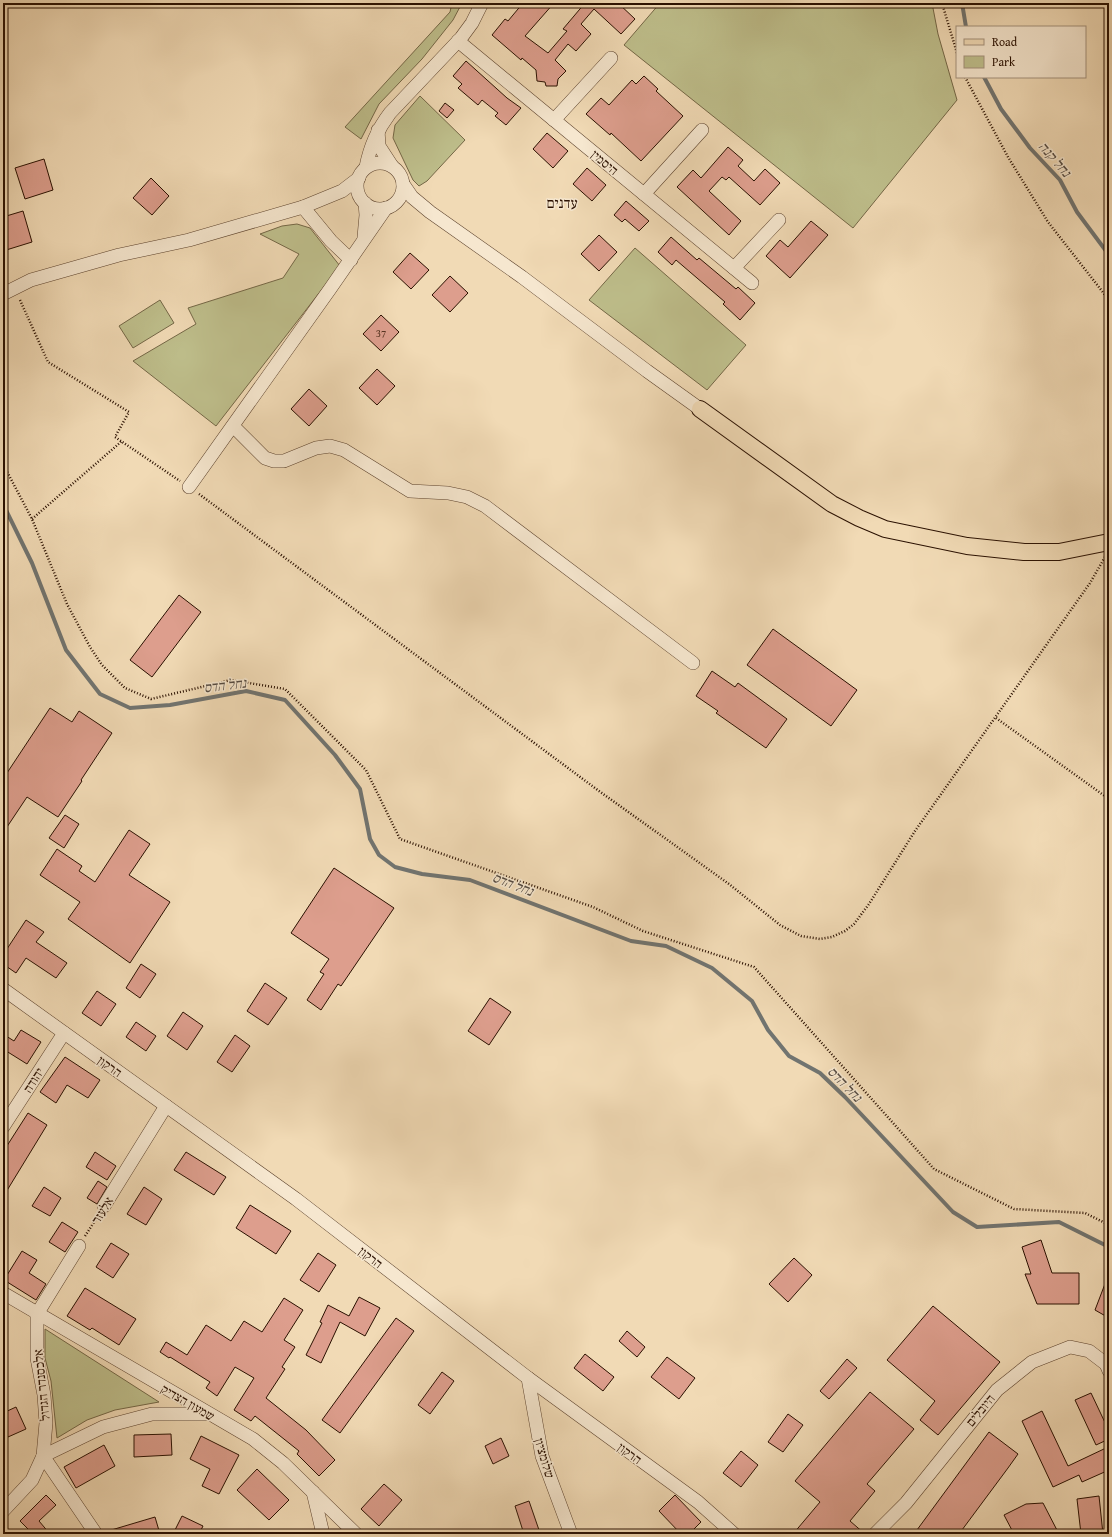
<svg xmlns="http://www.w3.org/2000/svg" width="1112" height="1537" font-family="'Gentium Book Plus','Frank Ruhl Libre',serif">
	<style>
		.green { fill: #bebe8b; stroke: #746746 }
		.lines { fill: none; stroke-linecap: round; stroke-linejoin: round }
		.stream { stroke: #717470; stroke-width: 4 }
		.building { fill: #dd9e8d; stroke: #2a1000 }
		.minor-casing { stroke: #5c422d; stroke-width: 14 }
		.major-casing { stroke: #2a1000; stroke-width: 18 }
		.path { stroke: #2a1000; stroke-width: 2.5; stroke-dasharray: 1 2; stroke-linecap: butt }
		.minor { stroke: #f6e7cf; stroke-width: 13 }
		.major { stroke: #f1dab5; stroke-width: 16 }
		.labels { text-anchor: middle; stroke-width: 3; stroke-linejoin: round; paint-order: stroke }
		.number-label { font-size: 11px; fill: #573423 }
		.street-label { font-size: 13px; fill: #2a1000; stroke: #f6e7cf }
		.water-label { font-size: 14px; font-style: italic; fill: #544a41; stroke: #f6e7cf }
		.quarter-label { font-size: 15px; fill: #2a1000; stroke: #f6e7cf }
	</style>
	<rect width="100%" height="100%" fill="#f1dab5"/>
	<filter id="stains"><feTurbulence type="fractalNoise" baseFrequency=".005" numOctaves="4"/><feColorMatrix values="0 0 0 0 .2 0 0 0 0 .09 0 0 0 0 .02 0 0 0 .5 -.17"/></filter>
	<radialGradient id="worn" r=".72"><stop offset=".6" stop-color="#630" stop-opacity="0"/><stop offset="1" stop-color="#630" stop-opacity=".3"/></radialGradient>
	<g class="green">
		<polygon points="452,3 462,3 453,20 422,59 379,104 361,139 345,127 450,12"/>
		<polygon points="660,3 932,3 938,34 957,100 853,228 624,45"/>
		<polygon points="420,96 465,140 427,181 419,186 413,180 393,138 395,125"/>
		<polygon points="297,224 310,228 340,266 216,426 133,361 196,324 188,308 283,278 299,254 260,234 282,226"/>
		<polygon points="635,248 746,345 707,390 589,300"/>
		<polygon points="160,300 174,323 133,348 119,326"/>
		<polygon points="45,1329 159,1402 115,1410 87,1420 57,1438 51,1381 45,1358"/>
	</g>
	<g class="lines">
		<g class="stream">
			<polyline points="962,3 966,27"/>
			<polyline points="984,77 1001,109 1030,148 1060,180 1077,212 1109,255"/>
			<polyline points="3,504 32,563 66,650 100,694 130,708 170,705 246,691 285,700 335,755 360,789 370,839 379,855 395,867 422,874 470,880 631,941 666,946 712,968 752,1001 768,1030 789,1056 820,1073 845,1097 953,1212 977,1227 1059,1222 1109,1247"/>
		</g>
	</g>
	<g class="building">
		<polygon points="523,3 554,3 525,36 548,53 567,31 563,29 585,3 618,3 635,19 621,34 594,9 581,24 591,34 576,51 568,44 555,60 566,71 558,79 557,86 546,86 545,82 537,81 536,70 522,58 521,60 492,35 505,19 508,21"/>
		<polygon points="466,61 507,98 521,108 506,125 495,116 498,113 482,100 478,105 458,88 462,84 453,76"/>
		<polygon points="644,76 658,89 656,91 683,116 641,161 611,133 610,135 586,114 601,98 609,105 632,80 636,84"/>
		<polygon points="445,103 454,110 447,118 439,111"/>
		<polygon points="547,133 568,151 553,168 533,149"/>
		<polygon points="728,147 743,160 738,166 754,181 765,169 780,183 760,205 729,177 726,180 722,177 709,191 741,221 729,235 677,187 693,170 701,178"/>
		<polygon points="44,159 53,190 25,199 15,168"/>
		<polygon points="587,168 606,185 592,201 573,184"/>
		<polygon points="151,178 169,196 152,215 133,198"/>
		<polygon points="626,201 649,221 639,231 625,219 622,222 614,215"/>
		<polygon points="23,211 32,242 3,251 3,217"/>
		<polygon points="811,221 828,235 790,278 766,256 780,240 788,247"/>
		<polygon points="599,235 617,252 599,271 581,254"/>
		<polygon points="671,237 697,260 699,258 736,289 738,287 755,303 740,320 723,304 725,302 676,260 672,265 658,252"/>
		<polygon points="410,253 429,270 411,289 393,272"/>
		<polygon points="450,276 468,293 450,312 432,295"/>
		<polygon points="381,315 399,332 381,351 363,334"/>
		<polygon points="377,369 395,386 377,405 359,388"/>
		<polygon points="309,389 327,406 309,426 291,409"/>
		<polygon points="179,595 201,612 152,677 130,660"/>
		<polygon points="773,629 857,690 831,726 747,665"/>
		<polygon points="712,671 735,687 738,683 787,719 766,748 716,713 718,711 696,696"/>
		<polygon points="50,708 72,722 79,711 112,733 81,780 82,781 58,817 27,797 3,833 3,779"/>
		<polygon points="65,815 79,824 64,848 49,838"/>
		<polygon points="129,830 150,844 129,875 170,902 130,963 68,919 80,902 40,875 57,849 82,866 79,871 95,882"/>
		<polygon points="334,868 394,908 341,986 338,984 321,1010 307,1000 324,974 320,972 329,959 291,933"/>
		<polygon points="26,920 44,932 36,942 67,963 56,978 26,958 16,973 3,964 3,955"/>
		<polygon points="141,964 156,974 140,998 126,988"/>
		<polygon points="265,983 287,998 268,1025 247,1011"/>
		<polygon points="97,991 116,1004 101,1026 82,1013"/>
		<polygon points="490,998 511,1012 489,1045 468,1031"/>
		<polygon points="183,1012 203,1026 187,1050 167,1036"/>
		<polygon points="136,1022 156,1036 146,1051 126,1037"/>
		<polygon points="21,1030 41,1042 27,1064 3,1049 3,1034 14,1041"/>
		<polygon points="235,1035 250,1046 232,1072 217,1062"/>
		<polygon points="65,1057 100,1080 88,1098 67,1085 56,1103 40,1092"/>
		<polygon points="28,1113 47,1125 3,1197 3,1152"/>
		<polygon points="95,1152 116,1166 107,1180 86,1167"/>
		<polygon points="186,1152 226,1177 214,1195 174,1170"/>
		<polygon points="98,1181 107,1187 97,1204 87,1198"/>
		<polygon points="44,1187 61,1198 50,1216 32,1206"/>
		<polygon points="144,1187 162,1199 146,1225 127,1214"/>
		<polygon points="250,1205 291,1231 276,1254 236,1228"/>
		<polygon points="62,1222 78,1232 65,1252 49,1242"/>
		<polygon points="1041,1240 1052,1273 1079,1273 1079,1304 1037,1304 1025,1274 1031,1274 1022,1247"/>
		<polygon points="111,1243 129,1254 113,1278 96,1267"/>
		<polygon points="22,1251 37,1260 29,1273 46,1284 36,1300 4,1280"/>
		<polygon points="318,1253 336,1265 319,1292 300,1280"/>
		<polygon points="794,1258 812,1275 788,1302 769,1284"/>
		<polygon points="1108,1276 1109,1276 1109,1318 1095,1310"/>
		<polygon points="85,1288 136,1319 119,1345 92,1328 90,1330 67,1316"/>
		<polygon points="359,1297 380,1308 365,1336 340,1322 321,1363 306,1355 322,1323 320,1322 328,1305 349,1316"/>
		<polygon points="284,1298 303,1310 284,1340 295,1347 282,1367 285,1369 266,1398 306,1430 335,1460 319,1476 297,1454 299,1451 255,1416 251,1421 234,1410 254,1378 235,1367 217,1396 206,1388 210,1382 170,1357 169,1358 160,1352 166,1342 187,1355 206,1325 231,1341 244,1321 262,1332"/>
		<polygon points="933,1306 1000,1362 938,1435 920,1420 935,1401 887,1360"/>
		<polygon points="396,1318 414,1331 340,1433 322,1420"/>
		<polygon points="627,1331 645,1347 637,1357 619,1341"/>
		<polygon points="585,1354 614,1377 603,1391 574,1368"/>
		<polygon points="667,1357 695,1378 679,1399 651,1377"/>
		<polygon points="847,1359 857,1368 829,1399 820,1391"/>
		<polygon points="442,1372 454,1381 430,1414 418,1405"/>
		<polygon points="870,1392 914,1429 867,1484 875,1491 850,1521 865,1534 793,1534 820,1502 795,1481"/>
		<polygon points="1091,1393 1109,1431 1109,1439 1096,1445 1075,1400"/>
		<polygon points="16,1407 26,1429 8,1437 3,1426 3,1413"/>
		<polygon points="1042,1411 1068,1466 1106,1448 1109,1455 1109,1470 1082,1482 1079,1475 1053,1487 1022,1421"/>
		<polygon points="788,1414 803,1425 783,1452 768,1442"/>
		<polygon points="989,1432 1018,1454 1008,1468 959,1534 914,1534"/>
		<polygon points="171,1434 172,1455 134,1457 134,1435"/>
		<polygon points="201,1436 239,1455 219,1494 202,1486 210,1469 190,1459"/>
		<polygon points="501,1438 509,1456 493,1464 485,1446"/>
		<polygon points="104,1445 115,1466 76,1488 64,1467"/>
		<polygon points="741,1451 758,1465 741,1487 723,1473"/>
		<polygon points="257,1469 289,1500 269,1520 237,1490"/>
		<polygon points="384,1484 402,1500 379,1526 361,1509"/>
		<polygon points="46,1495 56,1505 39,1521 50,1534 33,1534 20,1521"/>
		<polygon points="675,1495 701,1522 689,1534 681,1534 659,1511"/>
		<polygon points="1099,1496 1103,1534 1081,1534 1077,1499"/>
		<polygon points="529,1501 539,1530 524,1534 515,1506"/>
		<polygon points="1043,1503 1059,1534 1014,1534 1004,1515 1026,1504"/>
		<polygon points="182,1516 203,1526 199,1534 173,1534"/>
		<polygon points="155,1517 160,1534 109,1534 108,1531"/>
	</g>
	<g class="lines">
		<defs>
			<g id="minor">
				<polyline points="458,41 752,283"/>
				<polyline points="554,120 611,58"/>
				<polyline points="378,130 379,146 392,166"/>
				<circle cx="380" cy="186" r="23"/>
				<path d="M366,167C370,146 377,130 390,113L461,38L472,23L482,3"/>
				<polyline points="403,184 412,197 430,212 522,277 647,371 700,409"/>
				<polyline points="644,194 702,130"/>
				<polyline points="303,207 331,241 351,260"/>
				<polyline points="364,237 366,215 365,203"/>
				<polyline points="734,268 779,220"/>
				<polyline points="3,294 31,280 119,255 189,240 303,207 342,191 359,178"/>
				<polyline points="233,426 265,458 274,461 284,461 316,448 330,446 344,450 410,491 448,493 467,497 485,506 693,663"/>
				<polyline points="189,487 330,289 386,208"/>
				<polyline points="3,989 296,1199 528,1378 698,1502 734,1534"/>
				<polyline points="3,1127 64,1033"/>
				<polyline points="104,1206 166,1106"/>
				<polyline points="3,1293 253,1439 283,1463 356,1534"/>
				<polyline points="528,1378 542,1456 571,1534"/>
				<polyline points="43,1456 103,1427 152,1414 207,1414"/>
				<polyline points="43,1456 96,1534"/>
				<polyline points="313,1492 323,1534"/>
				<polyline points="3,1511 32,1480 43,1456 46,1423 44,1395 37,1358 37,1314 79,1246"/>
				<polyline points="875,1534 906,1503 997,1390 1032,1362 1070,1347 1089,1351 1106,1364 1109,1371"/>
			</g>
			<polyline id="major" points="700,409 832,504 859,518 885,529 967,546 1024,552 1059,552 1109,542"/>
		</defs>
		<use href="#minor" class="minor-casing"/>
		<use href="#major" class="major-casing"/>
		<g class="path">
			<polyline points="942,3 957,53"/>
			<polyline points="965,77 1008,157 1048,222 1109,300"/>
			<polyline points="20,300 48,362 129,412 115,437 180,481"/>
			<polyline points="3,464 32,519 67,604 90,647 102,665 125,688 151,699 231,680 285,689 366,770 400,839 593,907 643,931 754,967 934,1169 1014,1209 1085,1213 1109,1225"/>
			<polyline points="199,494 599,791 729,884 780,925 801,936 820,939 832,937 845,931 854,924 869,904 915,831 1090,583 1105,557"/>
			<polyline points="32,519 122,441"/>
			<polyline points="996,718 1109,799"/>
			<polyline points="85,1236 98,1216"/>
		</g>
		<use href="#minor" class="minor"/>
		<use href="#major" class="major"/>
	</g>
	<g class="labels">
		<g class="number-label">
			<text x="381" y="337">37</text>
		</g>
		<g class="street-label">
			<text transform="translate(605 162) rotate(40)" y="5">היסמין</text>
			<text transform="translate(110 1066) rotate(35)" y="5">הרקון</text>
			<text transform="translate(33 1080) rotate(-57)" y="5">יהודה</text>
			<text transform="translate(102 1210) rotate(-58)" y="5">אלעזר</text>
			<text transform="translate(371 1257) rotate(38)" y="5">הרקון</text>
			<text transform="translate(41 1385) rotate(-96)" y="5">אלכסנדר הגדול</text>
			<text transform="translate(188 1402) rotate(30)" y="5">שמעון הצדיק</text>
			<text transform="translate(980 1410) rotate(-50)" y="5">היובלים</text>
			<text transform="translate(630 1453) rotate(36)" y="5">הרקון</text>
			<text transform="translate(545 1458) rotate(74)" y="5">שלומציון</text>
		</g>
		<g class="water-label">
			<text transform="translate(1055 159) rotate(49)" y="5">נחל קנה</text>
			<text transform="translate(225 685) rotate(-7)" y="5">נחל הדס</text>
			<text transform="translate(513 884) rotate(21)" y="5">נחל הדס</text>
			<text transform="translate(845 1084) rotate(46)" y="5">נחל הדס</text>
		</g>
		<g class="quarter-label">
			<text x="562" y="208">עדנים</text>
		</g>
	</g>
	<rect width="1112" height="1537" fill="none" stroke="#f1dab5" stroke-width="16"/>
	<rect x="4" y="4" width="1104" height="1529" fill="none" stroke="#2a1000" stroke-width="2"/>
	<rect x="8" y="8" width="1096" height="1521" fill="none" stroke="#2a1000"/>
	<rect x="956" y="26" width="130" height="52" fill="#f6e7cf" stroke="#a4917c"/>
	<rect x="964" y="39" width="20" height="6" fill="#f1dab5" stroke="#a4917c"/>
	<text x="992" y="46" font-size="12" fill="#2a1000">Road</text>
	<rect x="964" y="56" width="20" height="12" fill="#bebe8b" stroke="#a4917c"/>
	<text x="992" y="66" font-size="12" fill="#2a1000">Park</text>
	<rect width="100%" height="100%" filter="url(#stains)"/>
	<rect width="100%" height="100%" fill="url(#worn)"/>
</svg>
